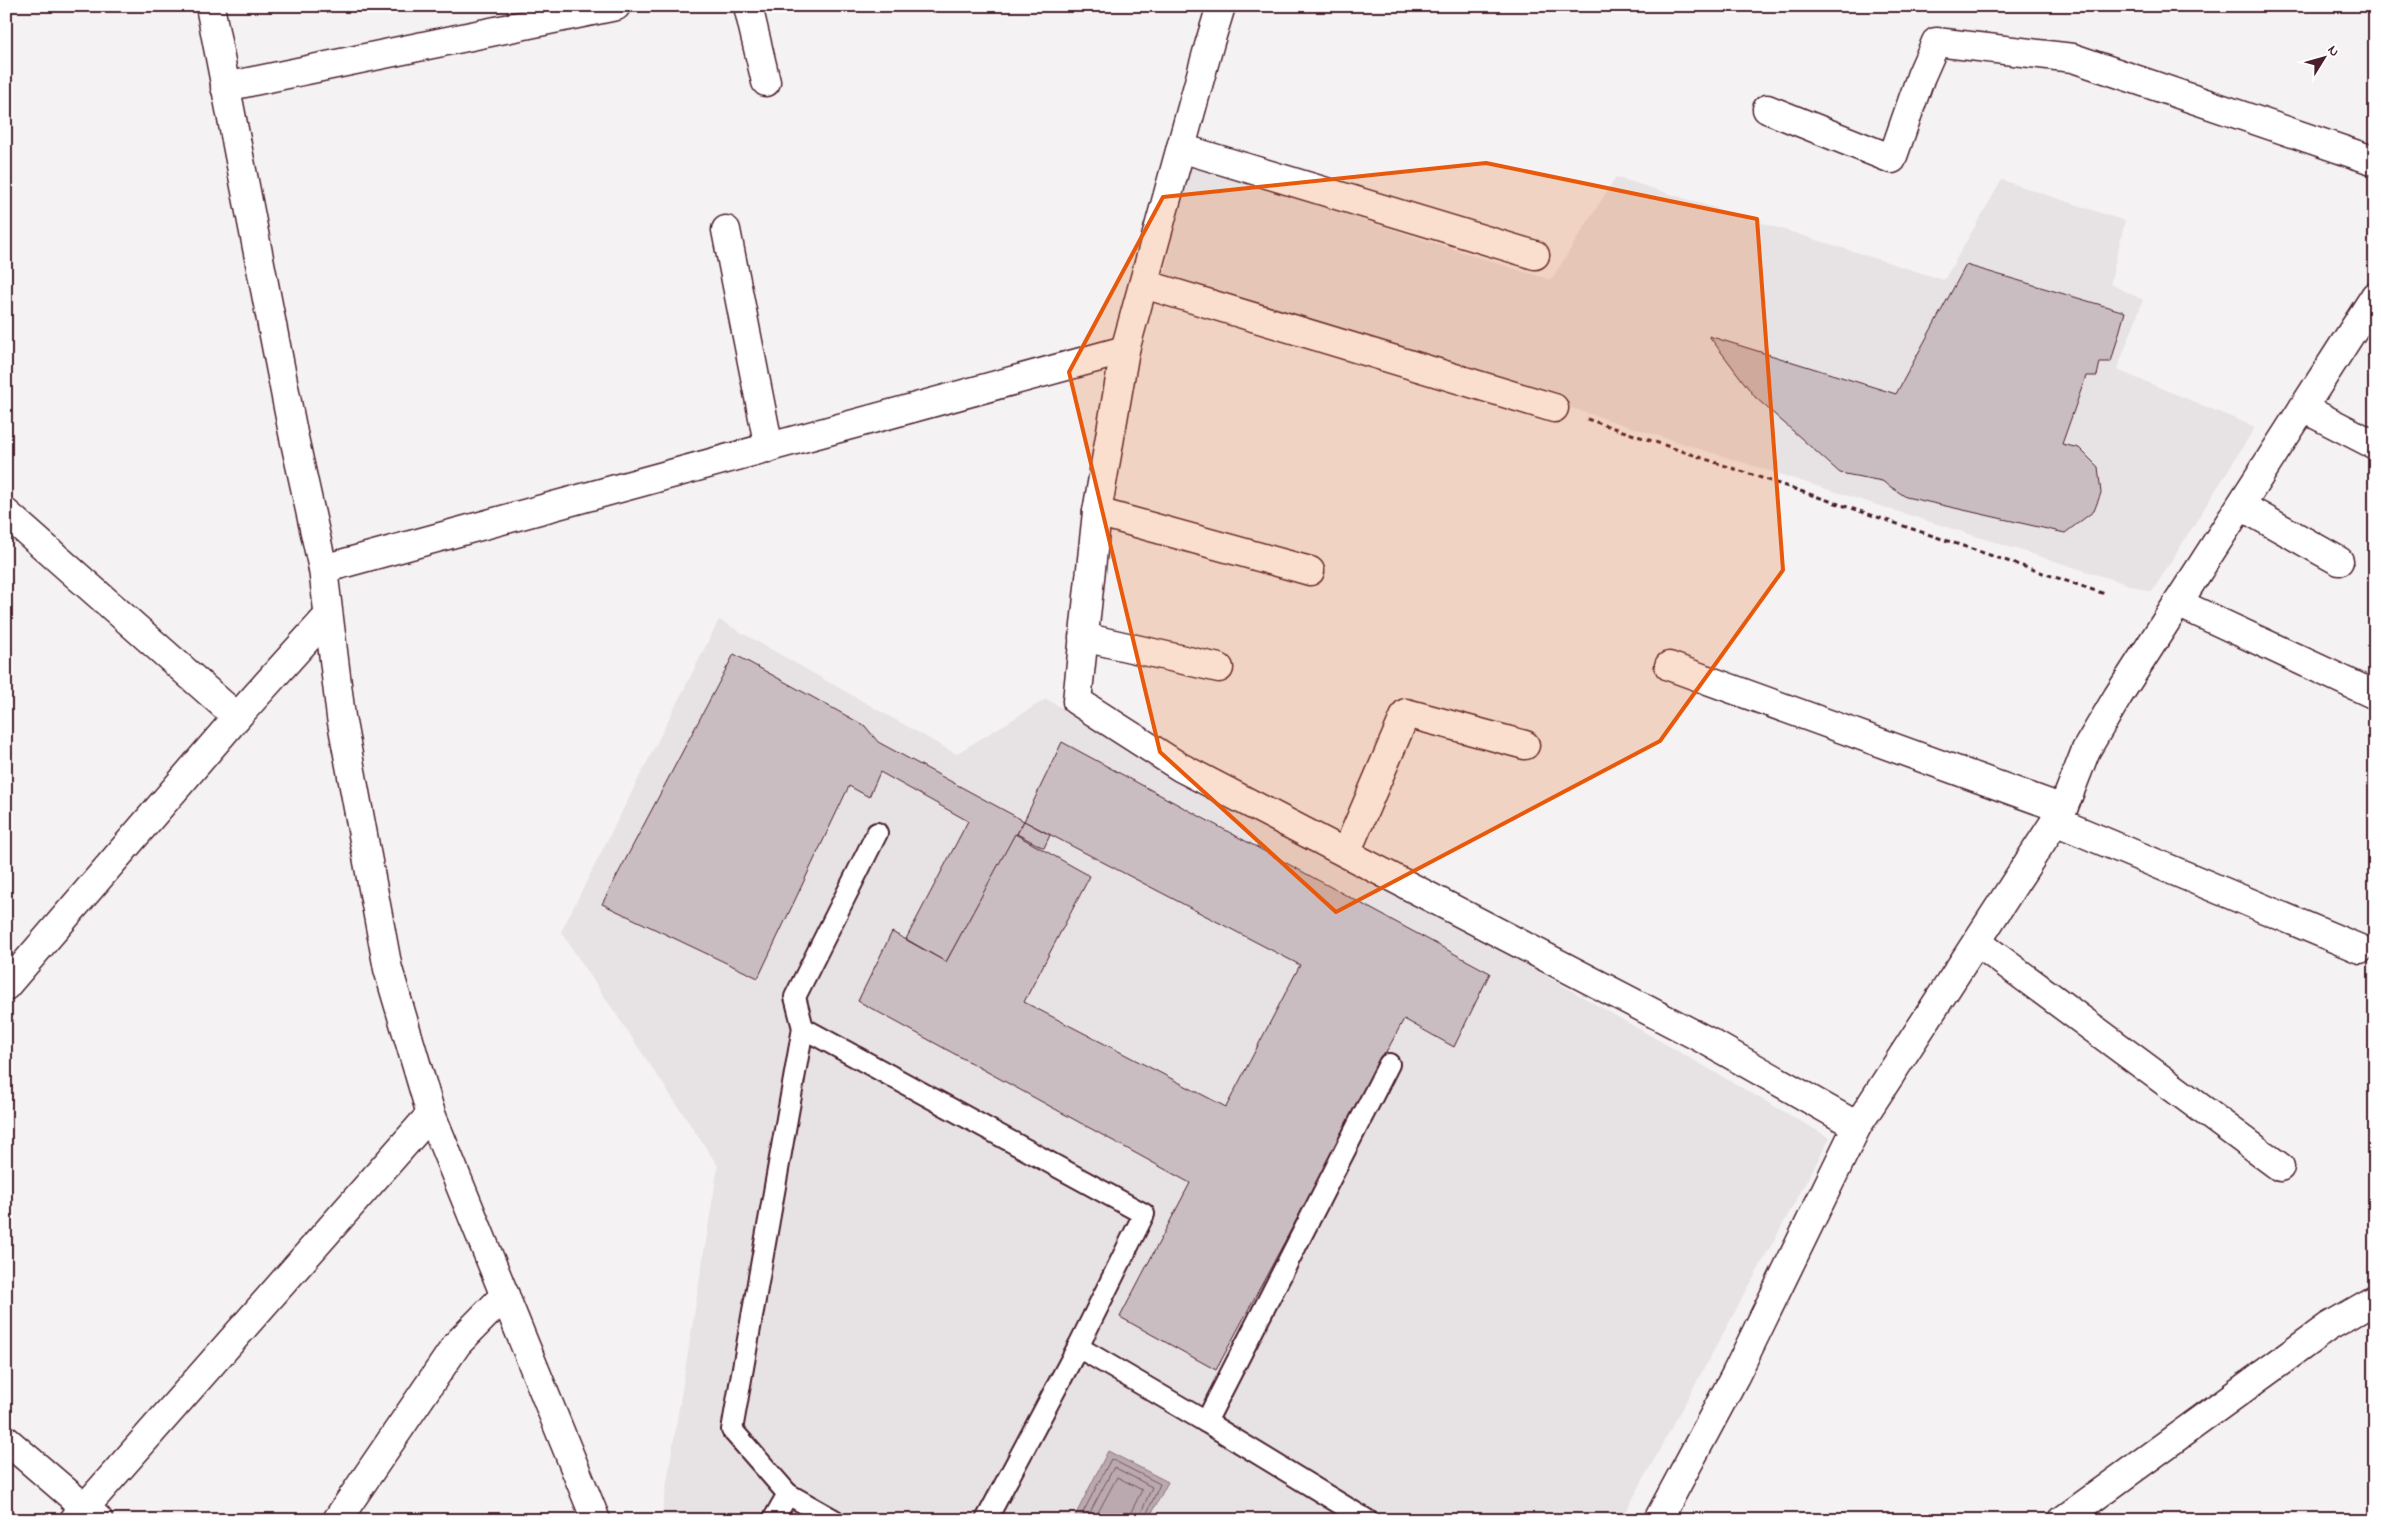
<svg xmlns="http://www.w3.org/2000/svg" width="2381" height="1526" font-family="'Indie Flower',sans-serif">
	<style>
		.built { fill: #e7e2e3 }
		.water { fill: #baa9ae; stroke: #8d727a }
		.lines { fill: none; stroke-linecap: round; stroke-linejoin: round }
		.shore { stroke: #77565f; stroke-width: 1 }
		.building { fill: #cabdc1; stroke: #4a1f2b }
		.service-casing { stroke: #4a1f2b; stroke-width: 24 }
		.minor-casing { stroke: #4a1f2b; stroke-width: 31 }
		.tertiary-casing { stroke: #4a1f2b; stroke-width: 31 }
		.path { stroke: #4a1f2b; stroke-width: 3; stroke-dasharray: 5 4; stroke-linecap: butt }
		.service { stroke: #fff; stroke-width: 20 }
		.minor { stroke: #fff; stroke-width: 28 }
		.tertiary { stroke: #fff; stroke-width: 28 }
		.marked { fill: #e8590c; fill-opacity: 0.2; stroke: #e8590c; stroke-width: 4; stroke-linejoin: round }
	</style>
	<rect width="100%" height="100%" fill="#f4f2f2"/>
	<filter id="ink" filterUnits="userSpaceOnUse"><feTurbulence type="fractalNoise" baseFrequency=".02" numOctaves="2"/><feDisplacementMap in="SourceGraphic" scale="10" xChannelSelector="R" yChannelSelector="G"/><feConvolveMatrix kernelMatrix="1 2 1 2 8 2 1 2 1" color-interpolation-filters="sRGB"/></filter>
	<g filter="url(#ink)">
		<g class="built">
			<polygon points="1190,165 1551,280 1616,177 1944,280 2002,180 2125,221 2110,284 2143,300 2117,370 2255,427 2152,592 1163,279"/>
			<polygon points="719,620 956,754 1046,699 1488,943 1830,1138 1621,1520 661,1520 718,1166 561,932"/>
		</g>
		<polygon class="water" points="1108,1451 1168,1482 1148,1520 1073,1520"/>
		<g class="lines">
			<g class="shore">
				<polyline points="1079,1520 1111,1459 1160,1484 1144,1520"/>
				<polyline points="1086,1520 1114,1467 1152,1487 1138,1520"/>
				<polyline points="1094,1520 1117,1477 1142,1490 1131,1512 1130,1520"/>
			</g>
		</g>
		<g class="building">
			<polygon points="1966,265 2125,312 2111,362 2100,362 2097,376 2086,376 2062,444 2079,448 2098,467 2101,493 2094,511 2065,533 1906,497 1882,481 1840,473 1755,397 1709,336 1896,394"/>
			<polygon points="734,654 865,726 878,742 1024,821 946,962 906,939 968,821 880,772 869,797 849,786 758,978 602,904"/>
			<polygon points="1062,742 1490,973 1454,1047 1404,1019 1216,1370 1120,1317 1190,1183 858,1001 892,932 946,962 1015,834 1090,876 1024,1002 1226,1107 1300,965 1024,821"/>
			<polygon points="1024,821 1050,835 1044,848 1017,834"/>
		</g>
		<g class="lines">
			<defs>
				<g id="service">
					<polyline points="803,1028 795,997 877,833"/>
					<polyline points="788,1494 732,1430 803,1028 1144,1214 1078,1347"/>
					<polyline points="773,1520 788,1494 834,1520"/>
					<polyline points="986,1520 1078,1347 1206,1422"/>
					<polyline points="1367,1520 1206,1422 1389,1064"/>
				</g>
				<g id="minor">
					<polyline points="210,6 293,433 323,569 341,717 388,969 431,1114 596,1520"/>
					<polyline points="748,6 766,82"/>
					<polyline points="1221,6 1210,42 1125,350 1097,512 1077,701 1180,767 1709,1042 1857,1126"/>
					<polyline points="225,87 616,6"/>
					<polyline points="1767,109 1892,159 1921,76 1936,42 2073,58 2375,161"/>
					<polyline points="1181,148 1535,255"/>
					<polyline points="726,230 769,448"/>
					<polyline points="1144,284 1554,408"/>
					<polyline points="2303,408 2375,445"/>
					<polyline points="2241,506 2339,561"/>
					<polyline points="1097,512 1310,571"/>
					<polyline points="6,513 237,717"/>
					<polyline points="323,569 1125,350"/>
					<polyline points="2178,603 2375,695"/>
					<polyline points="1083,637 1219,668"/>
					<polyline points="1669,666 2063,809"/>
					<polyline points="2055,821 2360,949"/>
					<polyline points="1346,853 1406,713 1525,745"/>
					<polyline points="1977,942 2280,1167"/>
					<polyline points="6,1440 98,1519"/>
					<polyline points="74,1520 431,1114"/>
					<polyline points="337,1520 457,1344 505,1295"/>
					<polyline points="1658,1520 1735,1376 1857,1126 2063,809 2086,750 2118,696 2375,296"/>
					<polyline points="2063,1520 2328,1327 2375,1300"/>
				</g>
				<polyline id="tertiary" points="6,986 237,717 327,617"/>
			</defs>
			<use href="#service" class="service-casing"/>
			<use href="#minor" class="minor-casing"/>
			<use href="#tertiary" class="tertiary-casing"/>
			<polyline class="path" points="1587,419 2105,594"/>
			<use href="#service" class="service"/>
			<use href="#minor" class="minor"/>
			<use href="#tertiary" class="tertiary"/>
		</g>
	</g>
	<path class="marked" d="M1486,163L1757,219L1783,570L1660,741L1336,912L1160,752L1069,372L1163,197Z"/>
	<rect width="2381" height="1526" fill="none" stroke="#fff" stroke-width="25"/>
	<rect x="12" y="12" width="2356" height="1501" fill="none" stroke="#4a1f2b" stroke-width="2" filter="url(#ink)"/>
	<g transform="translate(2324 58) rotate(53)" stroke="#ffffff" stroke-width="4" paint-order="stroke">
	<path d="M0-4L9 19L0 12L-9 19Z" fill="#4a1f2b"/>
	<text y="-8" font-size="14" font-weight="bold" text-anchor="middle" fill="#4a1f2b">N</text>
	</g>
</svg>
